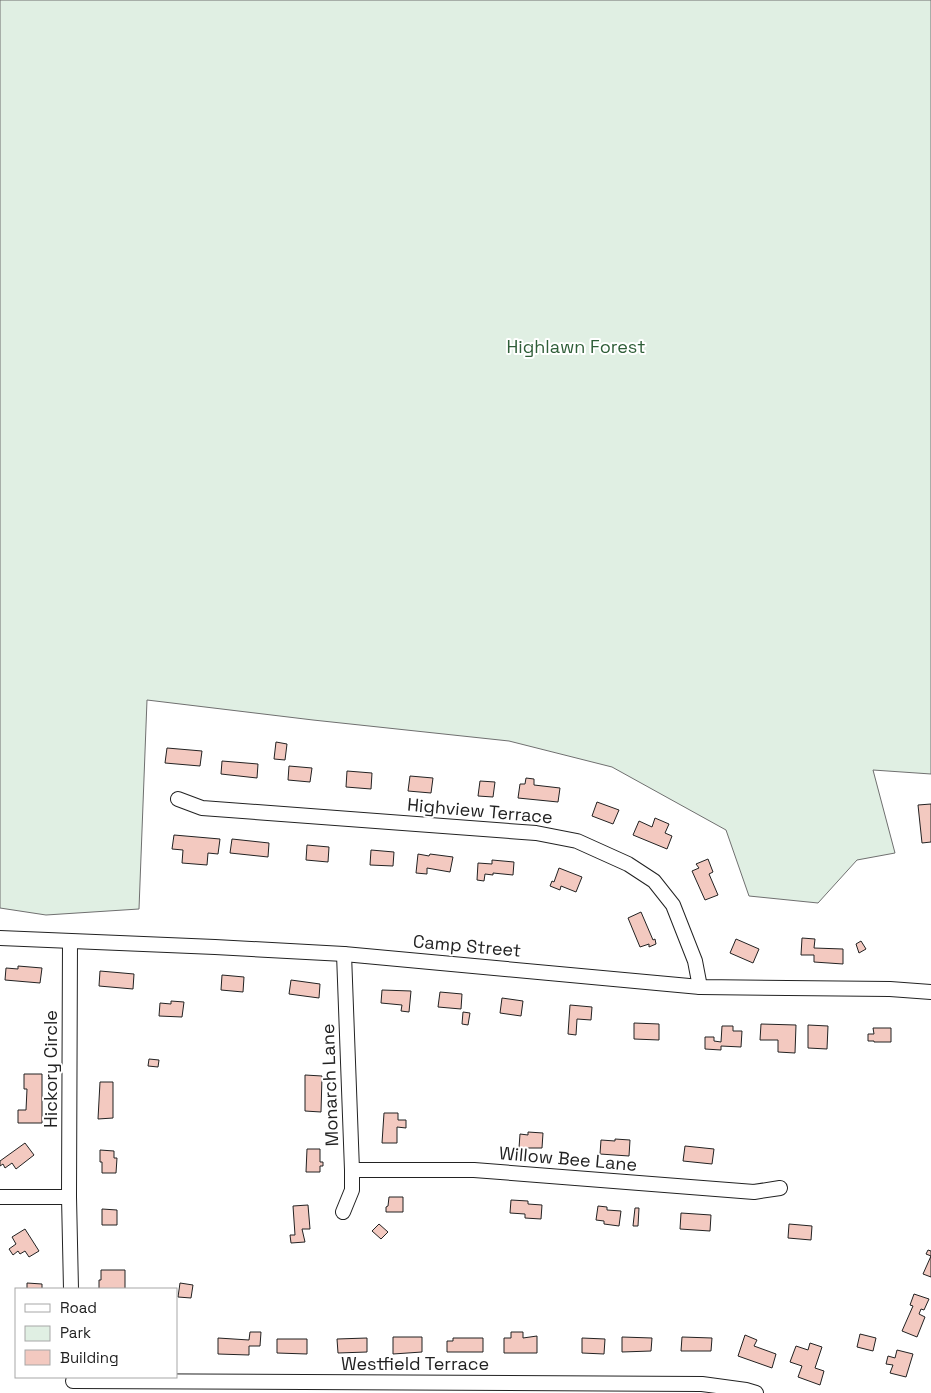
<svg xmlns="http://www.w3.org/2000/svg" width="931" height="1393" font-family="'Space Grotesk',sans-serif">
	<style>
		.green { fill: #e0efe3; stroke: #6f6f6f }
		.building { fill: #f3c9c0; stroke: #222 }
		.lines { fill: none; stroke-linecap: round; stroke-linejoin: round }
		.minor-casing { stroke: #222; stroke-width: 16 }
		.minor { stroke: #fff; stroke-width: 14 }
		.labels { text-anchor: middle; stroke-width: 4; stroke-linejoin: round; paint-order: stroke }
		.park-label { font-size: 18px; fill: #2f5e38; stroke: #fff }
		.street-label { font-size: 18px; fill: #222; stroke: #fff }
	</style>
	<rect width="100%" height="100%" fill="#fff"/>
	<polygon class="green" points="0,0 931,0 931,774 873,770 895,853 857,860 818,903 749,896 726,830 612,767 509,741 313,720 147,700 139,909 46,915 0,908"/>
	<g class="building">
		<polygon points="276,742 287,744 285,760 274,759"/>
		<polygon points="167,748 202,751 200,766 165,763"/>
		<polygon points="222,761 258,764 257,778 221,774"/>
		<polygon points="289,766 312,768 310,782 288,780"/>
		<polygon points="347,771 372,773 371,789 346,787"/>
		<polygon points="410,776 433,778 431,793 408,791"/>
		<polygon points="526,778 534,779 534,785 560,788 558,802 518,798 520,784 525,784"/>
		<polygon points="480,781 495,782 493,797 478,796"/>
		<polygon points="597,802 619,810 613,824 592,816"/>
		<polygon points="931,804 931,842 922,843 918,805"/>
		<polygon points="655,818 669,824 665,833 672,836 667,849 633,835 639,821 652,827"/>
		<polygon points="174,835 220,839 218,854 208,853 207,865 182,863 183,850 172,849"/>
		<polygon points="232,839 269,843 268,857 230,853"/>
		<polygon points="307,845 329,847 328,862 306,860"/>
		<polygon points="371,850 394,852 393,866 370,865"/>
		<polygon points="418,854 429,856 430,854 453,857 450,872 427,868 427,874 416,873"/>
		<polygon points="708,859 713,872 709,874 718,895 705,900 692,871 699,868 696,864"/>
		<polygon points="492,860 514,862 513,875 493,873 493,875 485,874 484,881 477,880 478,863 492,864"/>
		<polygon points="559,868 582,877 576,892 561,886 560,890 550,886 552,881 554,882"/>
		<polygon points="641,912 653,940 655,939 656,944 649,947 649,944 640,947 628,918"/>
		<polygon points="802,938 815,939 814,948 843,949 843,964 814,962 814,955 801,955"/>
		<polygon points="736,939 759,949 753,963 730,953"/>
		<polygon points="861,941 866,949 859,953 856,944"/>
		<polygon points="18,966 42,968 40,983 5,980 6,968 18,969"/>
		<polygon points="100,971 134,974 133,989 99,986"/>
		<polygon points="222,975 244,977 243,992 221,990"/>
		<polygon points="291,980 320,984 319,998 289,994"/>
		<polygon points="382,990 411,991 409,1012 401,1011 402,1005 381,1003"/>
		<polygon points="440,992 462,994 461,1009 438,1007"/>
		<polygon points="502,998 523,1001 521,1016 500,1013"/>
		<polygon points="171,1001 184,1002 182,1017 159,1016 160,1003 171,1004"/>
		<polygon points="570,1005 592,1007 591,1020 577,1019 576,1035 568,1034"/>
		<polygon points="463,1012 470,1013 468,1025 462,1024"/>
		<polygon points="634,1023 659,1024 659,1040 634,1039"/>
		<polygon points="761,1024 796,1025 795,1053 778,1052 778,1040 760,1040"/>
		<polygon points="808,1025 828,1026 827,1049 808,1048"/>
		<polygon points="722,1026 733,1026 733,1031 742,1031 741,1047 721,1046 721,1050 705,1049 705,1037 714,1037 714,1041 721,1042"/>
		<polygon points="873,1028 891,1028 891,1042 874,1042 874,1041 868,1041 868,1034 874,1034"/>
		<polygon points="149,1059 159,1060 158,1067 148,1066"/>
		<polygon points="24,1074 42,1074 42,1123 18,1123 18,1110 26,1110 27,1089 24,1089"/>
		<polygon points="305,1075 322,1076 321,1112 305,1111"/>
		<polygon points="100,1082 113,1082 113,1118 98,1119"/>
		<polygon points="384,1113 398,1113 398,1120 406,1120 406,1128 397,1127 397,1143 382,1143"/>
		<polygon points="528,1132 543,1133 542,1148 519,1148 520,1134 528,1135"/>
		<polygon points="615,1139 630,1140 629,1156 600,1154 601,1140 615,1141"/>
		<polygon points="25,1143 34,1155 16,1169 12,1163 5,1168 3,1164 0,1166 0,1161"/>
		<polygon points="685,1146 714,1149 712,1164 683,1161"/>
		<polygon points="307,1149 320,1149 320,1162 323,1162 323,1166 320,1166 320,1172 306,1172"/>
		<polygon points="100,1150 114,1151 114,1158 117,1158 116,1173 102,1173 102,1162 100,1162"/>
		<polygon points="389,1197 403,1197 403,1212 386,1212 386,1207 388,1206"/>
		<polygon points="511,1200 528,1201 528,1204 542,1205 541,1219 525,1218 525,1214 510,1213"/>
		<polygon points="308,1205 310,1229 302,1229 305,1242 291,1243 290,1235 295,1235 293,1206"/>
		<polygon points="598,1206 607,1207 607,1210 621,1211 619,1226 604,1224 604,1221 596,1220"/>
		<polygon points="635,1208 639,1208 638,1226 633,1226"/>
		<polygon points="102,1209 117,1210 117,1225 102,1225"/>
		<polygon points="681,1213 711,1215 710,1231 680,1229"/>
		<polygon points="379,1224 388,1232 381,1239 372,1231"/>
		<polygon points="789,1224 812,1226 811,1240 788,1238"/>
		<polygon points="25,1229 39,1251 29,1257 25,1251 20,1254 18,1251 13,1255 9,1249 16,1244 12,1237"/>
		<polygon points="928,1250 931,1251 931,1277 923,1274 931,1256 926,1254"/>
		<polygon points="101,1270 125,1270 125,1289 99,1289 99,1280 101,1280"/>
		<polygon points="27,1283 42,1284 42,1289 27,1289"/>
		<polygon points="180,1283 193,1285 191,1298 178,1297"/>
		<polygon points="914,1294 929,1299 924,1310 921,1309 919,1314 925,1317 917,1337 902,1331 913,1306 910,1305"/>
		<polygon points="250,1332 261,1332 260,1346 249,1346 249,1355 218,1354 218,1338 249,1340"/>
		<polygon points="511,1332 523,1332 523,1338 537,1336 537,1353 504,1353 504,1338 511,1338"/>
		<polygon points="860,1334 876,1338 873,1351 857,1347"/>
		<polygon points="745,1335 757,1340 754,1346 776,1354 772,1368 738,1356"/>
		<polygon points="393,1337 422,1337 422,1352 393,1354"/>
		<polygon points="622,1337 652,1338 651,1351 622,1352"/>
		<polygon points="682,1337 712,1338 711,1351 681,1351"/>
		<polygon points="367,1338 367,1352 338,1353 337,1339"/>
		<polygon points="453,1338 483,1338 483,1352 447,1352 447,1341 453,1341"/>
		<polygon points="582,1338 605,1339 604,1354 582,1353"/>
		<polygon points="277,1339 307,1339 307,1354 277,1353"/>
		<polygon points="810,1343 822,1347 815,1368 824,1371 820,1385 798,1377 802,1366 790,1362 796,1346 808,1350"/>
		<polygon points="897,1350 913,1354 906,1377 890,1373 893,1365 886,1364 888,1356 895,1358"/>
	</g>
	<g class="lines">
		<defs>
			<g id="minor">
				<polyline points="178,799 202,808 536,833 577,841 628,864 654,881 673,905 695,961 700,987"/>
				<polyline points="0,938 215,947 344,954 700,987 890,989 931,992"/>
				<polyline points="70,942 69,1197 71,1289"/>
				<polyline points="352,1170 474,1170 754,1192 780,1188"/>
				<polyline points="0,1197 69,1197"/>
				<polyline points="343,1212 352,1190 352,1170 344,954"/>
				<polyline points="73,1381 702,1384 746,1390 756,1393"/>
			</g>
		</defs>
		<use href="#minor" class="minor-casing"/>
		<use href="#minor" class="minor"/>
	</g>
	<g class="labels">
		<g class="park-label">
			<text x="576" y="353">Highlawn Forest</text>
		</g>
		<g class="street-label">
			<text transform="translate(480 811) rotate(5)" y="6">Highview Terrace</text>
			<text transform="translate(467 946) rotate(5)" y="6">Camp Street</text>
			<text transform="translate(51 1069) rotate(-90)" y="6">Hickory Circle</text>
			<text transform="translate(330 1085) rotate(-92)" y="6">Monarch Lane</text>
			<text transform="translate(568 1159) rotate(5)" y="6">Willow Bee Lane</text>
			<text x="415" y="1370">Westfield Terrace</text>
		</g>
	</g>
	<rect x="15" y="1288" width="162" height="90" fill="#ffffff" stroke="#a7a7a7"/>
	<rect x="25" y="1304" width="25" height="8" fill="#ffffff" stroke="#a7a7a7"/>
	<text x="60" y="1313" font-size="15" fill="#222222">Road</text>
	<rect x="25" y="1326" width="25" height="15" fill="#e0efe3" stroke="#a7a7a7"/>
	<text x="60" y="1338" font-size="15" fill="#222222">Park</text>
	<rect x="25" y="1350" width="25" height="15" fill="#f3c9c0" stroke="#a7a7a7"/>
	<text x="60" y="1363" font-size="15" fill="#222222">Building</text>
</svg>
